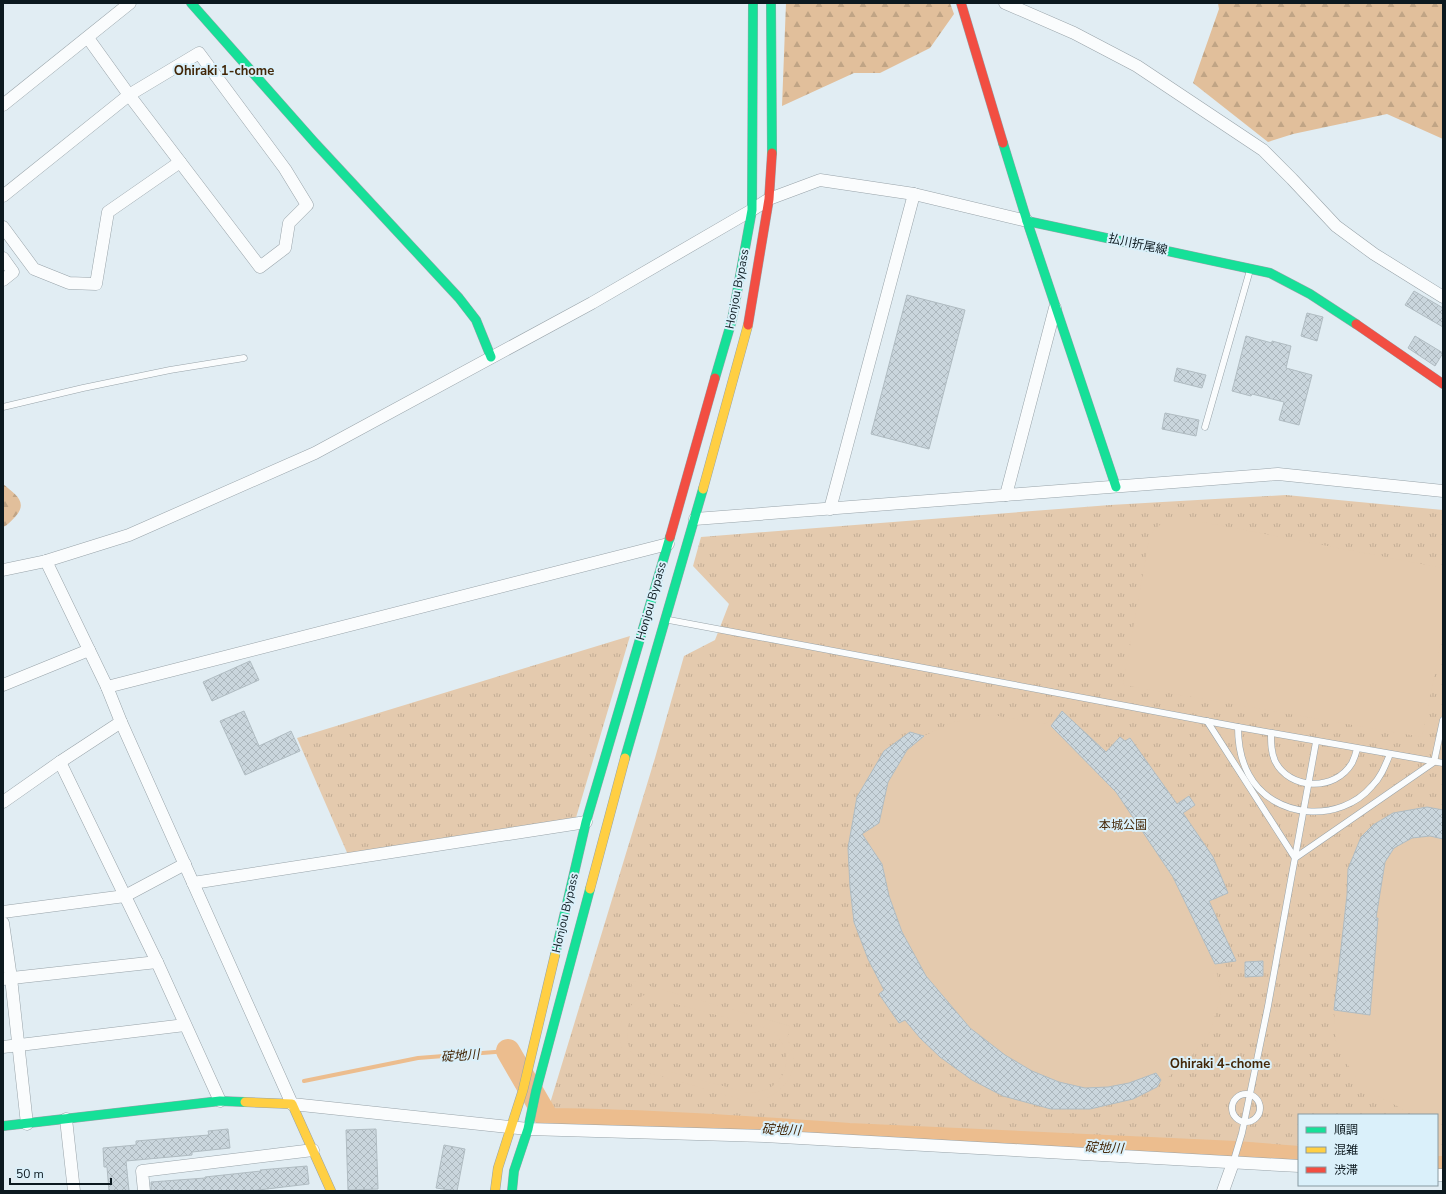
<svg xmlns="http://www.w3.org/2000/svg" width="1446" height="1194" font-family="'Nunito Sans','Noto Sans JP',sans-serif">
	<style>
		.grass { fill: url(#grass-tufts) }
		.forest { fill: url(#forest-firs) }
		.garden { fill: #e4caae; fill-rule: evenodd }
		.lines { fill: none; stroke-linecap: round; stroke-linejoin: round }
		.stream { stroke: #ecbd8e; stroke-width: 4 }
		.river { stroke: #ecbd8e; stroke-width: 24 }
		.building { fill: url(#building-cross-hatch); stroke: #b0bcc2 }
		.lane-casing { stroke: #98a3a9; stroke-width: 7 }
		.street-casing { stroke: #98a3a9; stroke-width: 13 }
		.fast-casing { stroke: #98a3a9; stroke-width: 10 }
		.slow-casing { stroke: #98a3a9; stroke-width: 10 }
		.jam-casing { stroke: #98a3a9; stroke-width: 10 }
		.lane { stroke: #fafcfd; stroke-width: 6 }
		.street { stroke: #fafcfd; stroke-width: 12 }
		.fast { stroke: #16e098; stroke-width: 9 }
		.slow { stroke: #ffcf43; stroke-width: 9 }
		.jam { stroke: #f24e42; stroke-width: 9 }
		.labels { text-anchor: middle; stroke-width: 4; stroke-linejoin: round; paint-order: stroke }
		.street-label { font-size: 12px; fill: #0c191f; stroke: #daf0fa }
		.park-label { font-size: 12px; fill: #462a0b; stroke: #daf0fa }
		.neighbourhood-label { font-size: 13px; font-weight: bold; fill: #432708; stroke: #daf0fa }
		.water-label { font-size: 13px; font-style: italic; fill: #452809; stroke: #daf0fa }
	</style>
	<defs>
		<pattern id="grass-tufts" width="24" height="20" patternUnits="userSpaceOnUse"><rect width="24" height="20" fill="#e4caae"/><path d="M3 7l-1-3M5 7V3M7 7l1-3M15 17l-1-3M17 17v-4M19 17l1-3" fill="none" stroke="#c2ad95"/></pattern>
		<pattern id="forest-firs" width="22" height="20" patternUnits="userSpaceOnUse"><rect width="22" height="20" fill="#e1bf9b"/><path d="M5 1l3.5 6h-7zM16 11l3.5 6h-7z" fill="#c0a485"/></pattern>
		<pattern id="building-cross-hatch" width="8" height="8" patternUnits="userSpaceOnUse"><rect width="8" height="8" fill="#cad6dd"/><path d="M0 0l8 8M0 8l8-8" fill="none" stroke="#acb7bd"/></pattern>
	</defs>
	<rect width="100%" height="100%" fill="#e1edf3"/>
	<g class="grass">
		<polygon points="1286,495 1443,510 1443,1166 1437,1166 1437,1115 1299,1115 1299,1155 1232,1150 1037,1142 555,1116 548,1110 655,758 684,656 715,640 729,604 693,566 701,537 1110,505"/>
		<polygon points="630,636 575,821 352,864 297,738"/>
	</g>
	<g class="forest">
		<polygon points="786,3 950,3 954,14 930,48 880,73 854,73 782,106"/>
		<polygon points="1218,3 1443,3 1443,139 1387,114 1293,134 1268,142 1193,83 1219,9"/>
		<path d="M3,484C15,494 29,502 15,517C11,521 8,525 3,527Z"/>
	</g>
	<g class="garden">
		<polygon points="1163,522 1202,522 1443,568 1443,631 1422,737 1123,685 1150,534"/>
		<polygon points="1062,711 1106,752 1120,737 1149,764 1177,804 1189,796 1195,805 1183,813 1213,857 1228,893 1209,901 1236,961 1215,964 1221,995 1210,1032 1189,1059 1157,1087 1133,1099 1090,1109 1051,1109 1003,1096 972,1080 940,1057 920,1038 906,1021 899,1023 879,994 884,990 868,959 854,922 850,887 848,848 857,797 884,751 910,732 924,736 954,722 992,715 1045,724"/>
		<polygon points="1427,807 1443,810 1443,1124 1437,1123 1437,1115 1414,1115 1376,1095 1356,1077 1343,1058 1336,1041 1334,1010 1345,909 1348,869 1361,837 1373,825"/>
		<path d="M632,981L790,1026C789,1029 788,1033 788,1035C787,1042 794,1052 794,1059C793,1086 771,1102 746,1101L640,1070C610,1049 614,1011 646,994L631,990ZM661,1000L772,1030C799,1054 786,1093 749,1093L645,1065C642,1062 638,1060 635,1057C623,1044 625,1018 640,1007C647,1003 653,1001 661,1000Z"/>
	</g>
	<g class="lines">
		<polyline class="stream" points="304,1081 418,1058 508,1051"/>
		<g class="river">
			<path d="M508,1051L548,1120C649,1121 749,1128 849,1135C978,1142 1107,1148 1236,1153L1299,1158"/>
			<polyline points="1437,1168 1443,1168"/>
		</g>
	</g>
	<g class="building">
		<polygon points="1414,291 1443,308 1443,327 1405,305"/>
		<polygon points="907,295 965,310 929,449 871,434"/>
		<polygon points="1307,313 1323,317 1317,341 1301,336"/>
		<polygon points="1246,336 1272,343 1272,341 1291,346 1286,368 1312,375 1299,425 1279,420 1284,402 1252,394 1251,396 1232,391"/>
		<polygon points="1415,336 1443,353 1435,366 1408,348"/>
		<polygon points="1177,368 1206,375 1202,388 1174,381"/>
		<polygon points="1165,413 1199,420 1196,436 1162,429"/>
		<polygon points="250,661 259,680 212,701 203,682"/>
		<polygon points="244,711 259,746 291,731 300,751 245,775 220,721"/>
		<polygon points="1062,711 1106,752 1120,737 1125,741 1130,738 1177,804 1189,796 1195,805 1183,813 1213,857 1228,893 1209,901 1236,961 1215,964 1173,877 1116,792 1051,726"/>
		<polygon points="910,732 924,736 907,750 888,782 879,823 862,834 882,864 889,896 902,932 926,976 970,1028 1005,1055 1032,1071 1059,1082 1085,1088 1108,1087 1129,1083 1156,1073 1161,1080 1157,1087 1133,1099 1090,1109 1051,1109 1003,1096 972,1080 940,1057 920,1038 905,1020 899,1023 879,994 884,990 868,959 854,922 850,887 848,848 857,797 884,751"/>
		<polygon points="1427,807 1443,810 1443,839 1430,836 1412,838 1394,848 1385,862 1376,918 1378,918 1370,1015 1334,1010 1347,895 1348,869 1361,837 1373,825 1393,813"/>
		<polygon points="1263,961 1263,976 1245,977 1245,962"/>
		<polygon points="228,1129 230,1148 192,1152 192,1155 126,1161 129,1191 109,1191 107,1167 104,1167 103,1148 136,1145 136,1141 209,1135 208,1131"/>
		<polygon points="376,1129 378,1189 348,1190 346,1130"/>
		<polygon points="444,1145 465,1149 457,1191 436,1188"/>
		<polygon points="307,1166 309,1184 250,1191 151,1191 151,1182 205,1178 205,1177 261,1171 260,1170"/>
	</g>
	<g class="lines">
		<defs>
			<g id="lane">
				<polyline points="3,407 83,388 170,370 244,358"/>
				<polyline points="1205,427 1250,270"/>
				<polyline points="669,620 1238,727 1443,763"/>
				<polyline points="1207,721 1295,858 1434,762 1443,720"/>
				<path d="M1238,727C1238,744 1240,759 1249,775C1273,819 1340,824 1372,786C1381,777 1385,766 1390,754"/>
				<path d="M1271,733C1271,743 1271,752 1275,761C1289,790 1335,792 1352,763C1354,759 1356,753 1357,749"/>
				<circle cx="1246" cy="1108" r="14"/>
				<polyline points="1233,1163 1242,1133 1268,1006 1316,742"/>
			</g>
			<g id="street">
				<polyline points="1005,3 1074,33 1137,66 1263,150 1292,179 1336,226 1374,254 1443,297"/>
				<polyline points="3,105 130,3"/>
				<polyline points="3,196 129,95 199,53 285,169 307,205 289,223 285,248 260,267 129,95 88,38"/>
				<polyline points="3,227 34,269 69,283 96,284 108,212 180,162"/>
				<polyline points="3,258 13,272 3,280"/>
				<polyline points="1006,495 1055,308"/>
				<polyline points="830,509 914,194"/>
				<polyline points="695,519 1278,474 1443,491"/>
				<polyline points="46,561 107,687 121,722 292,1104 528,1129 764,1136 1299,1166"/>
				<polyline points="3,570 46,561 129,535 315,453 592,303 752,210 769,199 820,180 914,194 1027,221"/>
				<polyline points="3,685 89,650"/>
				<polyline points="107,687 668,544"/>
				<polyline points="60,762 157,962 220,1101"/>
				<polyline points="3,802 60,762 121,722"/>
				<polyline points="193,883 586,822"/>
				<polyline points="3,912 125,896 185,864"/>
				<polyline points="3,923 11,978 27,1124"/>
				<polyline points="3,979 157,962"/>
				<polyline points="3,1047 185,1025"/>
				<polyline points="66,1119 74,1191"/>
				<polyline points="1437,1175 1443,1175"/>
				<polyline points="144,1191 142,1171 313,1150"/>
				<polyline points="1223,1191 1233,1163"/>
			</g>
			<g id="fast">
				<polyline points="191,3 315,143 459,298 476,320 491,357"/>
				<polyline points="771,3 772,153"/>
				<polyline points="1003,143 1027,221 1116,487"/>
				<polyline points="1027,221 1270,273 1310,294 1356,324"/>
				<polyline points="715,378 732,320 752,210 753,3"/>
				<polyline points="625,758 703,489"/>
				<polyline points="555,955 586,822 670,537"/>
				<polyline points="3,1126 220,1101 245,1102"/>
				<polyline points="512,1191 514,1171 528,1129 536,1091 590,889"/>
			</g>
			<g id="slow">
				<polyline points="703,489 748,325"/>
				<polyline points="590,889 625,758"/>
				<polyline points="245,1102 292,1104 331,1191"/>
				<polyline points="495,1191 498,1168 523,1090 555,955"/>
			</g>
			<g id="jam">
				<polyline points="961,3 1003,143"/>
				<polyline points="1356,324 1443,384"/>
				<polyline points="748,325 769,199 772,153"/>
				<polyline points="670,537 715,378"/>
			</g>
		</defs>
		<use href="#lane" class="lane-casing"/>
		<use href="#street" class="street-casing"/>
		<use href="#fast" class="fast-casing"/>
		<use href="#slow" class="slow-casing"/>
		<use href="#jam" class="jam-casing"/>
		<use href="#lane" class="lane"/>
		<use href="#street" class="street"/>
		<use href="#fast" class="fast"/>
		<use href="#slow" class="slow"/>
		<use href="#jam" class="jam"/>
	</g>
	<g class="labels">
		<g class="street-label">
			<text transform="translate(1138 244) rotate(12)" y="4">払川折尾線</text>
			<text transform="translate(737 289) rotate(-79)" y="4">Honjou Bypass</text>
			<text transform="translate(651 601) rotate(-74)" y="4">Honjou Bypass</text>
			<text transform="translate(565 913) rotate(-77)" y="4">Honjou Bypass</text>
		</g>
		<g class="park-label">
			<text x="1123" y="829">本城公園</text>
		</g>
		<g class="neighbourhood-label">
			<text x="224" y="75">Ohiraki 1-chome</text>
			<text x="1220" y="1068">Ohiraki 4-chome</text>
		</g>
		<g class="water-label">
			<text transform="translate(460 1055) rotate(-4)" y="5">碇地川</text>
			<text transform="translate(781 1129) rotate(3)" y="5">碇地川</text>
			<text transform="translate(1104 1147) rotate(3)" y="5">碇地川</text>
		</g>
	</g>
	<rect width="1446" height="1194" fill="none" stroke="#0c191f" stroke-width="8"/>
	<rect x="1298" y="1114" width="140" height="72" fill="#daf0fa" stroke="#889aa2"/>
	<rect x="1306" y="1127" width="20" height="6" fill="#16e098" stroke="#889aa2"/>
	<text x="1334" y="1134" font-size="12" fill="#0c191f">順調</text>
	<rect x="1306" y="1147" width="20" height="6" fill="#ffcf43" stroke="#889aa2"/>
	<text x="1334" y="1154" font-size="12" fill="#0c191f">混雑</text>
	<rect x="1306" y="1167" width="20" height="6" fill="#f24e42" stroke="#889aa2"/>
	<text x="1334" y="1174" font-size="12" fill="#0c191f">渋滞</text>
	<path d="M10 1178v6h101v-6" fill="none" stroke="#0c191f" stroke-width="2"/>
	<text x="16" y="1178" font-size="12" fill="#0c191f" stroke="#daf0fa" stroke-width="3" paint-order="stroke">50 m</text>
</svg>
